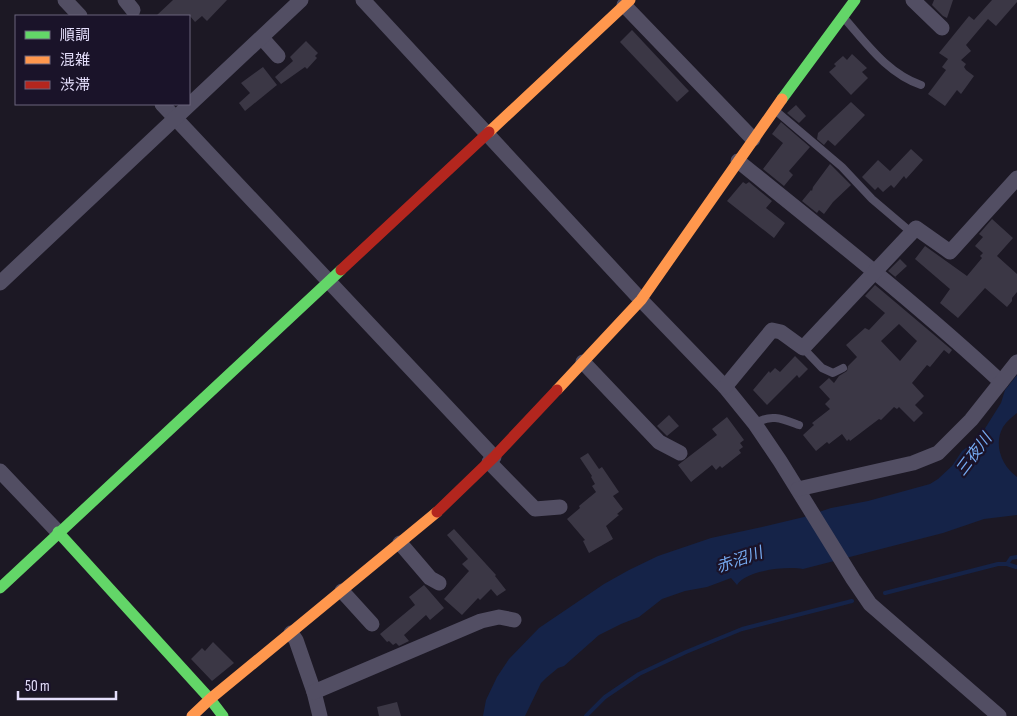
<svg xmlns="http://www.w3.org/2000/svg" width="1017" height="716" font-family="'Sofia Sans Condensed','Noto Sans JP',sans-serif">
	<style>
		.water { fill: #152348 }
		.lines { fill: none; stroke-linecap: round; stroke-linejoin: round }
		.stream { stroke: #152348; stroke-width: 4 }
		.building { fill: #3b3745; fill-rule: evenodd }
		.lane { stroke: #524e63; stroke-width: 8 }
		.street { stroke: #524e63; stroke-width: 15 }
		.fast { stroke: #63d668; stroke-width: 11 }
		.slow { stroke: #ff974d; stroke-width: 11 }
		.jam { stroke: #b3261e; stroke-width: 11 }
		.labels { text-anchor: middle; stroke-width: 4.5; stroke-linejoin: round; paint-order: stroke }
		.water-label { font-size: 16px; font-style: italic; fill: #76abf2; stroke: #1a1329 }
	</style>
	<rect width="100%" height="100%" fill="#1c1824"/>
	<path class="water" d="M1017,375V413C1012,417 1007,421 1003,427C993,445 1002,466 1017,477V515L984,519L943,533L803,569C787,566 746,570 737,585L731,578L707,587L685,591L662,599L639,617L621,624L599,635L564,666L558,668L546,678L541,683L525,716H483L486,700L497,677L509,659L539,628L604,584L629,570L658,556L711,538L762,527L804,517L831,508L868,501L930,484L938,479L952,466L962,451L979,438L1001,403L1005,390Z"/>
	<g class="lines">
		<g class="stream">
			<polyline points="1007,564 1011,558 1017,557"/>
			<polyline points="885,593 998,564 1007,564 1016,567"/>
			<polyline points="586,716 605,697 639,674 686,652 742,629 852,601"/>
		</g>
	</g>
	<g class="building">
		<polygon points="173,0 227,0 207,21 202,16 195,22 190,16 156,16"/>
		<polygon points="934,0 953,0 947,18 943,16 932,5"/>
		<polygon points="992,0 1017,0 1017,2 996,26 988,19 966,45 971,51 961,60 966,64 964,67 966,70 974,76 961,94 957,90 945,106 928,94 946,70 942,67 948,59 939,53 969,16 974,20"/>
		<polygon points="632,30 689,91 677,102 620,42"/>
		<polygon points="306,41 318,53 315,56 317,58 307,69 305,67 281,84 275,77 293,61 290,57"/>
		<polygon points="852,54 867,68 862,72 868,78 851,95 829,72 836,66 834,64 843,56 847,60"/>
		<polygon points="263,67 277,85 245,111 239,103 250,93 241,83"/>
		<polygon points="851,102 865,115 835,146 828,140 824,145 817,139 818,133"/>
		<polygon points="796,105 806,116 799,123 787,113"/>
		<polygon points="781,122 810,147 789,171 793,175 784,186 763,169 783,143 772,134"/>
		<polygon points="911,149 923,160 906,179 904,176 894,188 891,185 883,192 878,187 875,190 862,177 878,160 890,171"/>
		<polygon points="830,164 851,185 833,202 824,214 819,210 817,213 802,201 811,190 812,191 813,187"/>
		<polygon points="743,182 746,184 749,182 772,201 766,208 785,223 774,238 727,201"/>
		<polygon points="992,219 1013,238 997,256 1017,274 1017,292 1012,298 1012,301 1007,307 985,288 958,318 940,303 950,289 915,259 925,246 967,276 982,258 980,256 983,253 975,246 983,237 979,234"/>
		<polygon points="900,259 907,266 895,277 899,280 888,271"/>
		<path d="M875,285L952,350L949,354L944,350L930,367L927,365L912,383L924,396L915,405L923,413L914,422L899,407L897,409L894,407L881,420L879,419L850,441L849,439L847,441L842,434L829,444L827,442L816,451L803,435L814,425L812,423L830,409L825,404L830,399L819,387L829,378L834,383L839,376L847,371L848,366L857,357L846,345L865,328L869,330L885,313L865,296ZM899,324L917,341L900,361L881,341Z"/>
		<polygon points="795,356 808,369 799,378 797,375 767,405 753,390 769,371 770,373 775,368 780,372"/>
		<polygon points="669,415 679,426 667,436 657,426"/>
		<polygon points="727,417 744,440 740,443 743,447 739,450 741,453 722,468 720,466 716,470 712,465 691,482 678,465 717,435 712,429"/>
		<polygon points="588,453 599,469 602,467 619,492 613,496 623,509 617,514 619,515 606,526 613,539 589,553 583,541 585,540 567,519 580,508 579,506 596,492 592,486 595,484 591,477 592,476 580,458"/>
		<polygon points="454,529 496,575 495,576 506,590 497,596 491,589 480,600 478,598 462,615 444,599 469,571 462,564 468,559 447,535"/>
		<polygon points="424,585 444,608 430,620 426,615 404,635 409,641 399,646 396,643 393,645 389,641 387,642 380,634 415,605 409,597"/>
		<polygon points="213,642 234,663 212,681 191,659 202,648 205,651"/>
		<polygon points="397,702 401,716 379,716 377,707"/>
	</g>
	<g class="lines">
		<g class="lane">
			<path d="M844,18C867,44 887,73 921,85"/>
			<polyline points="776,111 842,167 872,199 912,233"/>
			<polyline points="803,348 822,368 833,373 843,368"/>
			<path d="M755,424C770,413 783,419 799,425"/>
		</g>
		<g class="street">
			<polyline points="65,0 80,16"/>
			<polyline points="125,0 133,10"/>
			<polyline points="363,0 641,300 725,387 755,424 780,461 853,579 870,604 999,716"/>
			<polyline points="913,0 942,28"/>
			<polyline points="624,5 753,139"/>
			<polyline points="262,38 278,56"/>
			<polyline points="162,104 494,457"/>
			<path d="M738,161C827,233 917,304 1001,382"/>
			<polyline points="0,283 301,0"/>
			<polyline points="583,362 659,442 680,453"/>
			<polyline points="725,387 772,330 781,332 803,348 916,228 950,252 1017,178"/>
			<polyline points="489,462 535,509 560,507"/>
			<polyline points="0,471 58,532"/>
			<polyline points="798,489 913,463 938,453 971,420 1017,362"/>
			<polyline points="400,543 430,578 439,583"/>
			<polyline points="342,591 372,624"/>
			<polyline points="291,633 296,640 314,692 320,716"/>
			<polyline points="314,692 481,621 499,617 514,620"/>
		</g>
		<g class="fast">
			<polyline points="782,99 855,0"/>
			<polyline points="58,532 210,699 223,716"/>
			<polyline points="0,588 341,270"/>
		</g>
		<g class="slow">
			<polyline points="489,132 630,0"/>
			<polyline points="557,390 641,300 782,99"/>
			<polyline points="192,716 210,699 437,512"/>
		</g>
		<g class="jam">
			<polyline points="341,270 489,132"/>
			<polyline points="437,512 494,457 557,390"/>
		</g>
	</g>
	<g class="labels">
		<g class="water-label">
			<text transform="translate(973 454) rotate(-53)" y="6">三夜川</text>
			<text transform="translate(739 559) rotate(-19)" y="6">赤沼川</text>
		</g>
	</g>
	<rect x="15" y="15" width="175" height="90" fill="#1a1329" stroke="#6b657d"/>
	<rect x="25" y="31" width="25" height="8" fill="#63d668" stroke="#6b657d"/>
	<text x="60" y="40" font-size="15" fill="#e5dffc">順調</text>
	<rect x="25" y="56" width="25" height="8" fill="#ff974d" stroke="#6b657d"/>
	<text x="60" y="65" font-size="15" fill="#e5dffc">混雑</text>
	<rect x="25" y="81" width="25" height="8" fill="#b3261e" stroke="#6b657d"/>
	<text x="60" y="90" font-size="15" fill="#e5dffc">渋滞</text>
	<path d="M18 691v8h98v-8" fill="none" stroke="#e5dffc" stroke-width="2.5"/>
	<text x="25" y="691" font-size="15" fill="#e5dffc" stroke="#1a1329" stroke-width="4" paint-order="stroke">50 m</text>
</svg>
